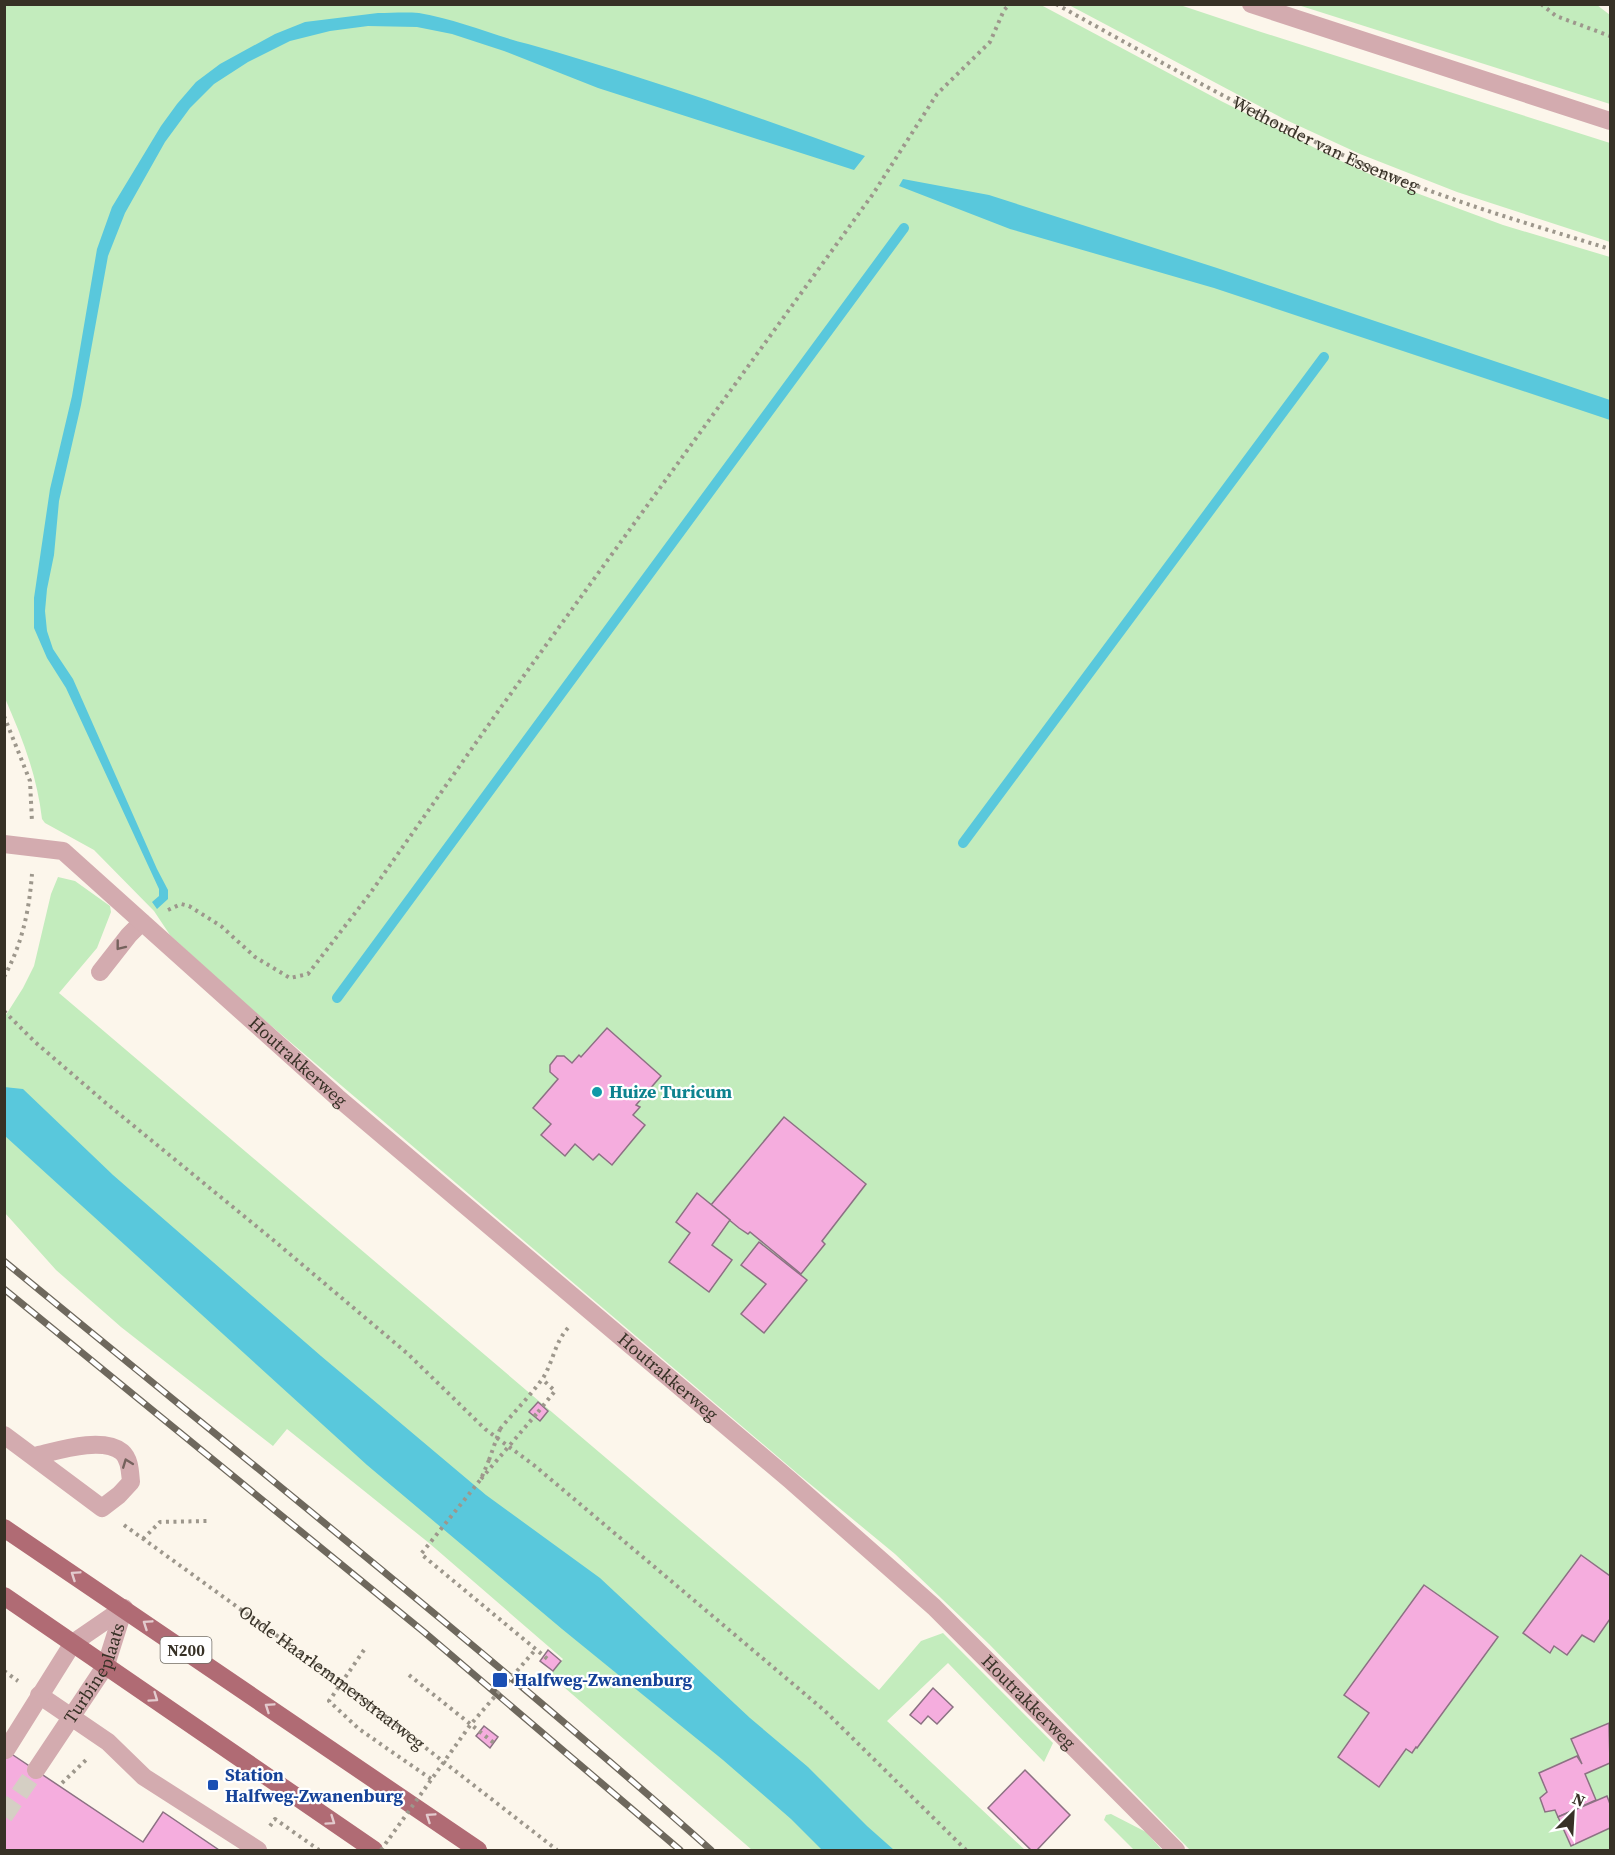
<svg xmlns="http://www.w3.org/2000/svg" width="1615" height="1855" font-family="'Source Serif 4',serif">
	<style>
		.green { fill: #c3ecbd }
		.water { fill: #59c8dc }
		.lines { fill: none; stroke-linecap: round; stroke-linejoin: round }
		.stream { stroke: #59c8dc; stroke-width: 10 }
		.building { fill: #f5adde; stroke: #8c7183; stroke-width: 1.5 }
		.minor-tunnel { stroke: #d5cfc4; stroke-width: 18; stroke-dasharray: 18 9; stroke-linecap: butt }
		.path { stroke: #9d978c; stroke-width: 4; stroke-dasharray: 3 4.5; stroke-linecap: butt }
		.service { stroke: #d3abaf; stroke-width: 18 }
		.minor { stroke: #d3abaf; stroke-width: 18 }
		.tertiary { stroke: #d3abaf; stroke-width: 18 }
		.primary { stroke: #b06b74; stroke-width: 18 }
		.rail-casing { stroke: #6e685d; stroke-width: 7 }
		.rail { stroke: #fff; stroke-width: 4.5; stroke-dasharray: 14; stroke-linecap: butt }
		.path-bridge { stroke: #9d978c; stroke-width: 4; stroke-dasharray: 3 4.5; stroke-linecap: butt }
		.oneway { stroke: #75625d }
		.oneway2 { stroke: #e3cbce }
		.culture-dot { fill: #0f9aa8; stroke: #fff; stroke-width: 2 }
		.transit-dot { fill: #1a4fb4; stroke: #fff; stroke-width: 2 }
		.labels { text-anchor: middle; stroke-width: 4.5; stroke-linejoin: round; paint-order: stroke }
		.shield { fill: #fff; stroke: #736f67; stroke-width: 1.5 }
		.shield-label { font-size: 16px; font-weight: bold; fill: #373126 }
		.street-label { font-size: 18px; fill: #373126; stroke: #fff }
		.culture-label { font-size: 18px; font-weight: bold; fill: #0d838f; stroke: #fff; text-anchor: start }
		.transit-label { font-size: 18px; font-weight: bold; fill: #164399; stroke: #fff; text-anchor: start }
	</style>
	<rect width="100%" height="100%" fill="#fcf6eb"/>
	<g class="green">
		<path d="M4,5H1041L1221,101L1347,164L1392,184L1503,225L1610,257V1850H1190L989,1644L895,1554L798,1474L235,995L170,935L154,911L94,850L45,823L42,819C37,775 22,737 4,696Z"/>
		<polygon points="1069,5 1180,5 1261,32 1610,143 1610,242 1457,192 1360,154 1284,119"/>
		<polygon points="1298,5 1597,5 1610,15 1610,104"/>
		<polygon points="58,877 75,881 110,906 111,912 97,948 59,993 879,1690 921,1641 943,1633 1053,1743 1044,1762 948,1663 887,1721 1025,1850 752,1850 550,1675 563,1659 429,1543 287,1429 273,1446 121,1327 56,1270 5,1213 4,1018 23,988 34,966 51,894"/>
		<polygon points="1111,1814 1146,1832 1162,1850 1134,1850 1104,1820 1106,1815"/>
	</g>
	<g class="water">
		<path d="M378,13C391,13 405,12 419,13C456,19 492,35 528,44C642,76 753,115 865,156L854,170L598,88L504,51L452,34L417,27L368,26L330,31L290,41L248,62L214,84L190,108L165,142L125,213L108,256L81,405L59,501L54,555L47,589L45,611L47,631L53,649L73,679L157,869L168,890V899L157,909L152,902L159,896V889L66,688L47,658L34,628V598L50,489L72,396L97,249L112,207L161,126L177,104L196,82L220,64L275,34L305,22Z"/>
		<polygon points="903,179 989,195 1217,268 1610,400 1610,420 1214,288 1010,229 899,186"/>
		<polygon points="4,1087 23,1089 113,1175 321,1356 486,1495 600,1578 750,1718 808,1767 867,1826 894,1850 822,1850 791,1819 723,1760 562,1629 367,1465 5,1136"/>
	</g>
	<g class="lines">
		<g class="stream">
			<polyline points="963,843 1324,357"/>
			<polyline points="337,998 904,228"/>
		</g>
	</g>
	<g class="building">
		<polygon points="607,1028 661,1076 636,1105 640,1107 633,1115 645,1125 612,1165 599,1154 593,1160 575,1144 565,1156 541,1135 551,1124 533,1108 558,1079 550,1072 550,1065 557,1056 564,1056 572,1063 579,1055 581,1057"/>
		<polygon points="784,1117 866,1184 822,1241 825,1244 801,1274 750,1232 748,1234 739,1228 711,1205"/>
		<polygon points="697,1193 730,1220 712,1245 732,1260 709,1292 669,1262 690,1233 676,1222"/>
		<polygon points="759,1242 807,1280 764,1333 741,1314 766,1284 741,1265"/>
		<polygon points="538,1402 548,1411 540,1421 529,1412"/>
		<polygon points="1581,1555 1610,1576 1610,1619 1594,1642 1582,1635 1567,1655 1554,1646 1550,1653 1523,1633"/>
		<polygon points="1424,1585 1498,1637 1417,1748 1416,1747 1412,1753 1406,1749 1379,1787 1338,1757 1369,1713 1344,1695"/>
		<polygon points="548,1650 561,1661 553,1671 540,1661"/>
		<polygon points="933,1688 953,1707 937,1724 928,1716 921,1724 910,1715"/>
		<polygon points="1609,1723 1610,1763 1585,1774 1596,1800 1558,1817 1555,1810 1545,1812 1540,1798 1547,1792 1539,1773 1577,1756 1582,1764 1571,1739"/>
		<polygon points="484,1726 498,1737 490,1748 476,1736"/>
		<polygon points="4,1749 143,1842 163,1812 219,1850 4,1850"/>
		<polygon points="1025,1770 1070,1815 1037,1850 1031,1850 988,1808"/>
		<polygon points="1607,1796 1610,1804 1610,1828 1571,1846 1558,1817"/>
	</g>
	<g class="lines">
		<polyline class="minor-tunnel" points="4,1816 36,1770"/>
		<g class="path">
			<path id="s1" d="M1056,4C1155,59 1254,115 1358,162C1439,198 1526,223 1610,249"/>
			<polyline points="1541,4 1556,16 1610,36"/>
			<polyline points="4,716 30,781 32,822"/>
			<polyline points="168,910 181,904 189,906 221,926 255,957 290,978 308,974 369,895 499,710 873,194 937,94 990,42 1004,10 1010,4"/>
			<path d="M4,977C22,944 29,912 32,874"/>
			<polyline points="4,1011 35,1042 107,1104 272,1239 408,1354 485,1429 535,1466 825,1711 966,1850"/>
			<polyline points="538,1412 555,1391 542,1379"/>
			<path d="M500,1429C514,1412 530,1396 543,1378C553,1362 555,1342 568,1328"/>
			<polyline points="489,1460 481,1479 421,1554 550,1661"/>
			<path id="s2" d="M124,1525L341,1682L557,1850"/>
			<polyline points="143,1539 160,1522 207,1521"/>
			<polyline points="364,1650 329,1701 359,1729 431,1779"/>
			<polyline points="4,1671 18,1681"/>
			<polyline points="409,1675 494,1743"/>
			<polyline points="62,1783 87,1759"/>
			<polyline points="270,1826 275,1819 319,1850"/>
		</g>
		<polyline class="service" points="100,972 129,935 142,922"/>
		<g class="minor">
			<path id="s3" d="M4,844L63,851L337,1097L790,1480L934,1607L1176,1850"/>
			<path d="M4,1435L102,1508L119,1495L131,1482C130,1472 130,1459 122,1452C102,1436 57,1451 35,1456"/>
			<polyline points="39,1695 108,1742 144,1777 258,1850"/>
			<polyline points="6,1750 73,1643 124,1608"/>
			<path id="s4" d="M36,1770L106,1665L124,1608"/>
		</g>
		<polyline class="tertiary" points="1251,4 1610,121"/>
		<g class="primary">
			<polyline points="4,1528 478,1850"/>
			<polyline points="4,1596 374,1850"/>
		</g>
		<defs>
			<g id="rail">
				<path d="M4,1261C241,1456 482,1647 711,1850"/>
				<polyline points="4,1289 424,1632 680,1850"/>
			</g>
		</defs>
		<use href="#rail" class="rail-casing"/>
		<use href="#rail" class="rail"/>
		<g class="path-bridge">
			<polyline points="489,1460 500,1429"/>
			<polyline points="481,1479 538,1412"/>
			<polyline points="381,1850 471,1724 536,1649"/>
		</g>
	</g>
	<defs><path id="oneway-chevron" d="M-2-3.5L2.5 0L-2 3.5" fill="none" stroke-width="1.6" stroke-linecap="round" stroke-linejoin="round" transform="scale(1.5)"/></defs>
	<g class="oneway">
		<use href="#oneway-chevron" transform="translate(120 946) rotate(128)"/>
		<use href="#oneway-chevron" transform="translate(127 1463) rotate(-111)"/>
	</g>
	<g class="oneway2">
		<use href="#oneway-chevron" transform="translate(75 1575) rotate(-146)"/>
		<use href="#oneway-chevron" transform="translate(147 1624) rotate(-146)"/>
		<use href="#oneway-chevron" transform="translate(154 1698) rotate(35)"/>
		<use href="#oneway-chevron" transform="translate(269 1707) rotate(-146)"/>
		<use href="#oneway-chevron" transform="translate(430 1817) rotate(-146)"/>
		<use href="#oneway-chevron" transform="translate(331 1821) rotate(35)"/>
	</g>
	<circle class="culture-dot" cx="597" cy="1092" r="6"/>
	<g class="transit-dot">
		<rect x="492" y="1672" width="16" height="16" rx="3"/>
		<rect x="207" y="1779" width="12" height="12" rx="3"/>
	</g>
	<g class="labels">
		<rect class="shield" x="160.5" y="1637" width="51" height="26" rx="4.5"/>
		<g class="shield-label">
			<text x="186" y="1656">N200</text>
		</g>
		<g class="street-label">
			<text dy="6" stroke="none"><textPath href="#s1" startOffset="304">Wethouder van Essenweg</textPath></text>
			<text dy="6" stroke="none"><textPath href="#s3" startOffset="375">Houtrakkerweg</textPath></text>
			<text dy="6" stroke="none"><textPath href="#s3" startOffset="861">Houtrakkerweg</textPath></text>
			<text dy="6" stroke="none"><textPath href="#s4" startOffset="114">Turbineplaats</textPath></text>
			<text dy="6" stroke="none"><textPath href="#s2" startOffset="258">Oude Haarlemmerstraatweg</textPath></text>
			<text dy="6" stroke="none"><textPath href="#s3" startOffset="1347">Houtrakkerweg</textPath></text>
		</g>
		<g class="culture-label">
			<text x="609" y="1098">Huize Turicum</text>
		</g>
		<g class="transit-label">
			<text x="514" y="1686">Halfweg-Zwanenburg</text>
			<text x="225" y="1781">Station<tspan x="225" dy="21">Halfweg-Zwanenburg</tspan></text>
		</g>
	</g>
	<rect width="1615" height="1855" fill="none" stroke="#373126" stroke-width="12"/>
	<g transform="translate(1573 1813) rotate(24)" stroke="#ffffff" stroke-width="4.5" paint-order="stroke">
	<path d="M0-4.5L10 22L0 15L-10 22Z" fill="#373126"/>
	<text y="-9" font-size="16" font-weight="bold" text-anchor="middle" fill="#373126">N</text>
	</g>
</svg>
